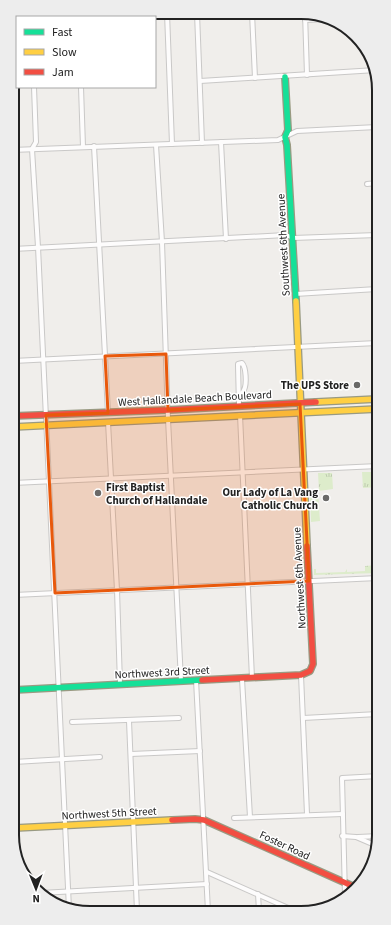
<svg xmlns="http://www.w3.org/2000/svg" width="391" height="925" font-family="'Source Sans 3',sans-serif">
	<style>
		.grass { fill: url(#grass-tufts) }
		.lines { fill: none; stroke-linecap: round; stroke-linejoin: round }
		.street-casing { stroke: #c9c8c7; stroke-width: 6 }
		.fast-casing { stroke: #999a82; stroke-width: 8 }
		.slow-casing { stroke: #999a82; stroke-width: 8 }
		.jam-casing { stroke: #999a82; stroke-width: 8 }
		.street { stroke: #fdfcfc; stroke-width: 4 }
		.fast { stroke: #16e098; stroke-width: 5.5 }
		.slow { stroke: #ffcf43; stroke-width: 5.5 }
		.jam { stroke: #f24e42; stroke-width: 5.5 }
		.marked { fill: #e8590c; fill-opacity: 0.2; stroke: #e8590c; stroke-width: 3; stroke-linejoin: round }
		.poi-dot { fill: #6a6968; stroke: #fff; stroke-width: 1.5 }
		.labels { text-anchor: middle; stroke-width: 3; stroke-linejoin: round; paint-order: stroke }
		.street-label { font-size: 11px; fill: #222; stroke: #fff }
		.poi-label { font-size: 11px; font-weight: bold; fill: #222; stroke: #fff; text-anchor: end }
		.rim { fill: none; stroke: #222; stroke-width: 2 }
	</style>
	<defs>
		<pattern id="grass-tufts" width="24" height="20" patternUnits="userSpaceOnUse"><rect width="24" height="20" fill="#ddeccb"/><path d="M3 7l-1-3M5 7V3M7 7l1-3M15 17l-1-3M17 17v-4M19 17l1-3" fill="none" stroke="#bdcaae"/></pattern>
	</defs>
	<rect width="100%" height="100%" fill="#f0eeeb"/>
	<g class="grass">
		<polygon points="362,472 378,472 378,487 363,488"/>
		<polygon points="318,473 332,473 333,489 319,491"/>
		<polygon points="310,492 318,492 320,521 311,522"/>
		<polygon points="378,565 378,573 314,575 314,569 316,569 316,573 345,572 347,569 347,572 365,571 365,566"/>
	</g>
	<g class="lines">
		<defs>
			<g id="street">
				<polyline points="135,12 135,17"/>
				<polyline points="167,13 172,144"/>
				<polyline points="197,13 202,143"/>
				<polyline points="252,13 255,78"/>
				<polyline points="305,13 307,75"/>
				<polyline points="305,20 327,19"/>
				<polyline points="14,77 17,77"/>
				<polyline points="200,81 376,70"/>
				<polyline points="34,87 36,142 32,149 38,247 69,909"/>
				<polyline points="81,87 83,147"/>
				<polyline points="221,142 226,239"/>
				<polyline points="156,145 162,242 168,419 181,681"/>
				<polyline points="94,146 108,413"/>
				<polyline points="12,150 278,140 297,131 377,127"/>
				<polyline points="367,184 377,183"/>
				<polyline points="13,249 286,235 293,238 377,235"/>
				<polyline points="295,294 377,289"/>
				<polyline points="13,361 377,343"/>
				<path d="M239,406L238,366V364L242,363C246,367 247,384 244,390C243,393 242,393 240,395"/>
				<polyline points="240,415 252,678"/>
				<polyline points="108,422 117,590 120,684"/>
				<polyline points="13,483 378,466"/>
				<polyline points="14,595 378,578"/>
				<polyline points="301,675 307,814"/>
				<polyline points="242,679 250,817"/>
				<polyline points="196,680 208,911"/>
				<polyline points="303,718 378,714"/>
				<polyline points="129,721 137,911"/>
				<polyline points="72,722 179,718"/>
				<polyline points="131,754 200,751"/>
				<polyline points="14,762 100,757"/>
				<polyline points="234,818 343,814"/>
				<polyline points="342,836 356,837 377,846"/>
				<polyline points="358,837 379,836"/>
				<polyline points="207,872 295,911"/>
				<polyline points="40,893 207,884"/>
				<polyline points="258,894 259,911"/>
				<polyline points="345,896 342,778 379,776"/>
			</g>
			<g id="fast">
				<polyline points="285,77 288,130 285,137 287,145 296,301"/>
				<polyline points="14,690 202,680"/>
			</g>
			<g id="slow">
				<polyline points="296,301 307,546"/>
				<polyline points="316,402 377,399"/>
				<polyline points="13,427 377,409"/>
				<polyline points="15,828 172,820"/>
			</g>
			<g id="jam">
				<polyline points="13,416 168,410 316,402"/>
				<polyline points="202,680 301,675 310,671 313,664 307,546"/>
				<polyline points="172,820 195,819 204,820 357,888"/>
			</g>
		</defs>
		<use href="#street" class="street-casing"/>
		<use href="#fast" class="fast-casing"/>
		<use href="#slow" class="slow-casing"/>
		<use href="#jam" class="jam-casing"/>
		<use href="#street" class="street"/>
		<use href="#fast" class="fast"/>
		<use href="#slow" class="slow"/>
		<use href="#jam" class="jam"/>
	</g>
	<path class="marked" d="M166,354L168,410L300,404L309,581L55,593L46,415L108,413L105,356Z"/>
	<g class="poi-dot">
		<circle cx="357" cy="385" r="4"/>
		<circle cx="98" cy="493" r="4"/>
		<circle cx="326" cy="498" r="4"/>
	</g>
	<g class="labels">
		<g class="street-label">
			<text transform="translate(283 245) rotate(-93)" y="4">Southwest 6th Avenue</text>
			<text transform="translate(195 398) rotate(-3)" y="4">West Hallandale Beach Boulevard</text>
			<text transform="translate(299 578) rotate(-93)" y="4">Northwest 6th Avenue</text>
			<text transform="translate(162 672) rotate(-3)" y="4">Northwest 3rd Street</text>
			<text transform="translate(109 813) rotate(-3)" y="4">Northwest 5th Street</text>
			<text transform="translate(285 845) rotate(25)" y="4">Foster Road</text>
		</g>
		<g class="poi-label">
			<text x="349" y="389">The UPS Store</text>
			<text x="106" y="491" text-anchor="start">First Baptist<tspan x="106" dy="13">Church of Hallandale</tspan></text>
			<text x="318" y="496">Our Lady of La Vang<tspan x="318" dy="13">Catholic Church</tspan></text>
		</g>
	</g>
	<path d="M0 0H391V925H0ZM90 19H301A71 71 0 0 1 372 90V835A71 71 0 0 1 301 906H90A71 71 0 0 1 19 835V90A71 71 0 0 1 90 19Z" fill="#ededed" fill-rule="evenodd"/>
	<path class="rim" d="M90 19H301A71 71 0 0 1 372 90V835A71 71 0 0 1 301 906H90A71 71 0 0 1 19 835V90A71 71 0 0 1 90 19Z"/>
	<rect x="16" y="16" width="140" height="72" fill="#ffffff" stroke="#a7a7a7"/>
	<rect x="24" y="29" width="20" height="6" fill="#16e098" stroke="#a7a7a7"/>
	<text x="52" y="36" font-size="12" fill="#222222">Fast</text>
	<rect x="24" y="49" width="20" height="6" fill="#ffcf43" stroke="#a7a7a7"/>
	<text x="52" y="56" font-size="12" fill="#222222">Slow</text>
	<rect x="24" y="69" width="20" height="6" fill="#f24e42" stroke="#a7a7a7"/>
	<text x="52" y="76" font-size="12" fill="#222222">Jam</text>
	<g transform="translate(36 889) rotate(179)" stroke="#ffffff" stroke-width="3" paint-order="stroke">
	<path d="M0-3L7 15L0 10L-7 15Z" fill="#222222"/>
	<text y="-6" font-size="11" font-weight="bold" text-anchor="middle" fill="#222222">N</text>
	</g>
</svg>
